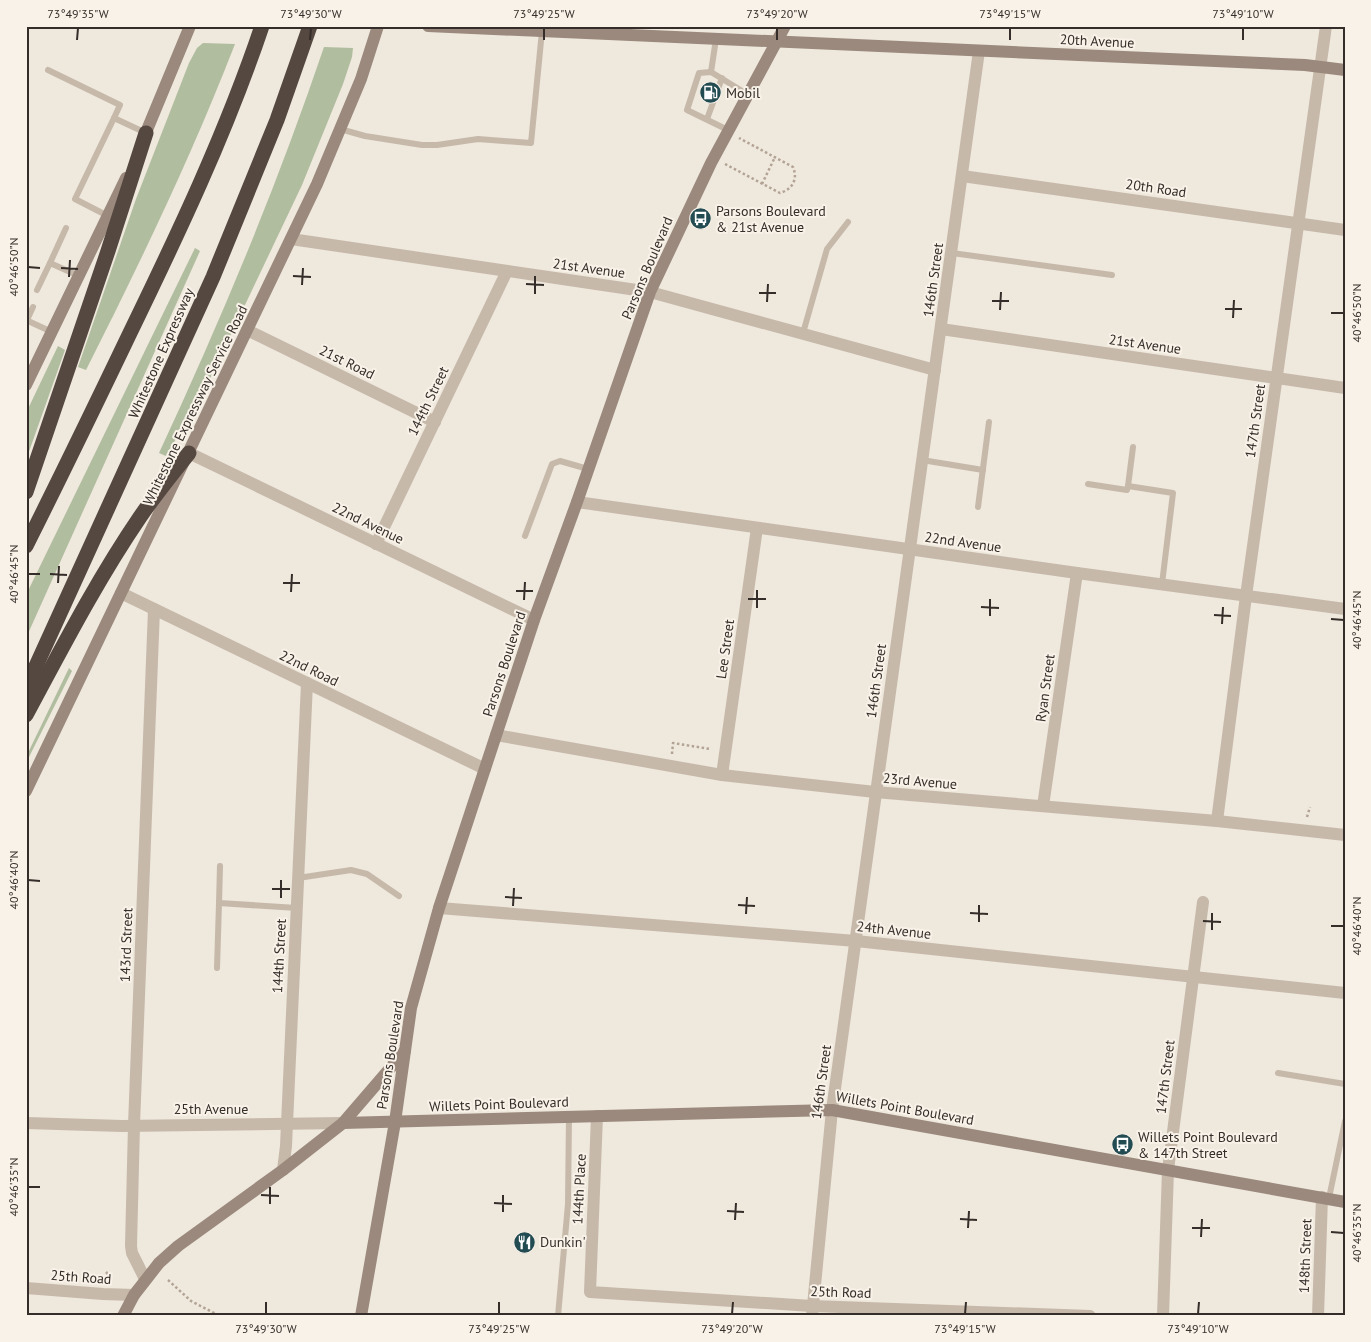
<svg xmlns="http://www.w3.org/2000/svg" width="1371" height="1342" font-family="'PT Sans',sans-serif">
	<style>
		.green { fill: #b0bd9e }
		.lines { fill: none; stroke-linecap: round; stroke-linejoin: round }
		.path { stroke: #b2a394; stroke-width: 2.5; stroke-dasharray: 2.5 2.5; stroke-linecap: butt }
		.lane { stroke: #c6b9aa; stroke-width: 6 }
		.street { stroke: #c6b9aa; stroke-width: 12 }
		.secondary { stroke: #9a897c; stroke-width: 12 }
		.highway { stroke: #554841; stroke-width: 15 }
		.ticks { fill: none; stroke: #352d29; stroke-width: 2 }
		.labels { text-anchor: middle; stroke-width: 4; stroke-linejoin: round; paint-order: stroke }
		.street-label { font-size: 14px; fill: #352d29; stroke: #f8f2e9 }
		.poi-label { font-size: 14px; fill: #352d29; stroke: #f8f2e9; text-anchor: start }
		.neatline { fill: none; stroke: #352d29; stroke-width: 2 }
		.ticks-label { font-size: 12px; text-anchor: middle; fill: #352d29 }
	</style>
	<rect width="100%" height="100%" fill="#efe8dd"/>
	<g class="green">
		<path d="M203,43L235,44C192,155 140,263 86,370L78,367L136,199L189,63L197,48Z"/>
		<path d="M324,47L353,48L352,57L343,84L302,185L206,387L166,456L159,453C221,320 277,186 324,47Z"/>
		<polygon points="195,248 200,251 26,638 26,595"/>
		<polygon points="58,346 65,350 26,460 26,413"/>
		<polygon points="69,668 72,671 26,763 26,757"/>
	</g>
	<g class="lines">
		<g class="path">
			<path d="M725,164L780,193C793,189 798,179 793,167L739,138"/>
			<polyline points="762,184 775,157"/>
			<polyline points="672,754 673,743 710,749"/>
			<polyline points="1307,817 1310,807"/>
			<polyline points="106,1272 108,1274"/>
			<polyline points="168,1280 191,1301 216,1314 216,1316"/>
		</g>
		<g class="lane">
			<polyline points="48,70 120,105 114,118"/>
			<polyline points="711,72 716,39"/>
			<polyline points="707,119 722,78"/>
			<polyline points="340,129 365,136 422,145 437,145 478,139 531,143 542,31"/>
			<polyline points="728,130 687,110 699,73 711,72 747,94"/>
			<polyline points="108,216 75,199 114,118 146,133"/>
			<polyline points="952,253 1112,275"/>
			<polyline points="50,263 66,228"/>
			<polyline points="37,290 50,263 79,276"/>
			<polyline points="26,320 52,332"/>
			<polyline points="27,320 33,307"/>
			<polyline points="803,333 827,249 848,222"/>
			<polyline points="1133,447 1128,486 1173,493 1162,584"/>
			<polyline points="922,460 983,470"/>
			<polyline points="1088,484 1127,490 1128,486"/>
			<polyline points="978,507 989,422"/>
			<polyline points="525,536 552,464 560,461 588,469"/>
			<polyline points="298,878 351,870 367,874 399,896"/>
			<polyline points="219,903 220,866"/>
			<polyline points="217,968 219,903 297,908"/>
			<polyline points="1278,1073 1345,1084"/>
			<polyline points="1329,1198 1345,1121"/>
			<polyline points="558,1316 568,1204 569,1117"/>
		</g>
		<g class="street">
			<polyline points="962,176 1345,230"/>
			<polyline points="291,239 650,292 935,370"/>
			<polyline points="941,329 1345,388"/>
			<polyline points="247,330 435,422"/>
			<polyline points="189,453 534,620"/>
			<polyline points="577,502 1077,573 1345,609"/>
			<polyline points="376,544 507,271"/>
			<polyline points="121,593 485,769"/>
			<polyline points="496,735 722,775 875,792 1217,821 1345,835"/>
			<polyline points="722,775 757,528"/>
			<polyline points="1043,806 1077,573"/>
			<polyline points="1217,821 1246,596 1326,26"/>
			<polyline points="439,908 856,941 1345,993"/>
			<polyline points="597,1116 590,1292 812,1306 1090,1316"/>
			<polyline points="26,1123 122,1126 343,1123"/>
			<polyline points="283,1170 286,1146 307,683"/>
			<polyline points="145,1279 132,1253 131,1246 134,1125 154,609"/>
			<polyline points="26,1288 103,1294 134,1295"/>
			<polyline points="812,1316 832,1110 979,51"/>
			<polyline points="1163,1316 1168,1170 1203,902"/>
			<polyline points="1318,1316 1322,1197"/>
		</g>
		<g class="secondary">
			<polyline points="428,26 1305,65 1345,70"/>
			<polyline points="142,142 190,26"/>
			<polyline points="26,385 126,178"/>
			<polyline points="26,791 317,184 361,79 378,26"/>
			<polyline points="343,1123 832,1110 1345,1202"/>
			<polyline points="123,1316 134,1295 159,1263 178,1246 283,1170 343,1123 405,1051"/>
			<polyline points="361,1316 395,1122 411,1008 439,908 534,620 577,502 650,292 711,163 785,26"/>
		</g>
		<g class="highway">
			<polyline points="26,492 108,251 146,133"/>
			<path d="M26,546C61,476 95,406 129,335C178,234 226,133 262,26"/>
			<polyline points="26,688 213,277 277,120 310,26"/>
			<path d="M26,715C62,648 97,580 140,517C155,495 172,474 189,453"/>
		</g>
	</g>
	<path class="ticks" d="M77,40L78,28M310,40L311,28M544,40V28M777,40V28M1010,40V28M1243,40V28M28,267L40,268M61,268L78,269M293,276L311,277M69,277L70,260M526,284L544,285M302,285L303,268M759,293H776M535,294V276M992,301H1009M767,302L768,284M1225,309H1242M1000,310L1001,292M1331,313H1344M1233,318L1234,300M28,574H40M50,574L67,575M58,583L59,566M283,583H300M516,591H533M291,592L292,574M748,599H766M524,600L525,582M981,607L999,608M757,608V590M1214,615L1231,616M990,616V599M1331,619L1344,620M1222,624L1223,607M28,880L40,881M272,889H290M505,897L522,898M281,898V880M738,905L755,906M513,906L514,888M970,913L988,914M746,914L747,897M1203,921L1221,922M979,922V905M1331,926H1344M1212,930V913M28,1187H40M261,1195L279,1196M494,1203L512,1204M270,1204V1187M727,1211L744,1212M503,1212V1195M960,1219L977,1220M735,1220L736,1203M968,1228L969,1211M1192,1228H1210M1331,1232L1344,1233M1201,1237L1202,1219M266,1314V1302M499,1314V1302M732,1314L733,1302M965,1314L966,1302M1198,1314L1199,1302"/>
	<defs>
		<symbol id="fuel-disc" viewBox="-11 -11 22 22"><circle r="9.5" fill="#234b52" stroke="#f8f2e9"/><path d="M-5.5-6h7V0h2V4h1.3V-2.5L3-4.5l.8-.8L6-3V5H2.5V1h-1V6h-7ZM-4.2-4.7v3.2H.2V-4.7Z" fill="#fff"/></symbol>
		<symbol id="bus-disc" viewBox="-11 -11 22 22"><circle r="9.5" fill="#234b52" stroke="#f8f2e9"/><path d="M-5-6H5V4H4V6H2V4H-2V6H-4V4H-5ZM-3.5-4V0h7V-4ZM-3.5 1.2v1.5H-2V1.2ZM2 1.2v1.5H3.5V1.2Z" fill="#fff"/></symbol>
		<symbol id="restaurant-disc" viewBox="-11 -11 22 22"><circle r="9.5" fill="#234b52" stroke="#f8f2e9"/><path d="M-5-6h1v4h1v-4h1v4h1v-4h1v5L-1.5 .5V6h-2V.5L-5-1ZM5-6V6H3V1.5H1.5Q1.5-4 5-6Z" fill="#fff"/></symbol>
	</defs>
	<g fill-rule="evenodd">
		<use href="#fuel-disc" x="698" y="80" width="25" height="25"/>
		<use href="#bus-disc" x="688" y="206" width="25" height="25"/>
		<use href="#bus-disc" x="1110" y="1132" width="25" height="25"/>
		<use href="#restaurant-disc" x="512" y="1230" width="25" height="25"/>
	</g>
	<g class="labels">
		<g class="street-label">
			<text transform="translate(1097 41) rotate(3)" y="5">20th Avenue</text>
			<text transform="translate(1156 188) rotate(8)" y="5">20th Road</text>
			<text transform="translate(589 268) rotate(8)" y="5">21st Avenue</text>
			<text transform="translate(647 268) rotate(-67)" y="5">Parsons Boulevard</text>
			<text transform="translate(933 280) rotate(-82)" y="5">146th Street</text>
			<text transform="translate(1145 344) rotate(8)" y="5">21st Avenue</text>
			<text transform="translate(161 353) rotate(-66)" y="5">Whitestone Expressway</text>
			<text transform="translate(347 362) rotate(26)" y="5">21st Road</text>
			<text transform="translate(428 401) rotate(-64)" y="5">144th Street</text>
			<text transform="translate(195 405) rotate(-64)" y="5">Whitestone Expressway Service Road</text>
			<text transform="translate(1255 421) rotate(-82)" y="5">147th Street</text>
			<text transform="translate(368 523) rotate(26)" y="5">22nd Avenue</text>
			<text transform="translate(963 542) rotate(8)" y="5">22nd Avenue</text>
			<text transform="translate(725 649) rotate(-82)" y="5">Lee Street</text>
			<text transform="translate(504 664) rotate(-72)" y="5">Parsons Boulevard</text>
			<text transform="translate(309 668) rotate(26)" y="5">22nd Road</text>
			<text transform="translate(876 681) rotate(-82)" y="5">146th Street</text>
			<text transform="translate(1045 688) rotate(-82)" y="5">Ryan Street</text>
			<text transform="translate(920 781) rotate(5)" y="5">23rd Avenue</text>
			<text transform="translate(894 930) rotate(6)" y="5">24th Avenue</text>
			<text transform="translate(126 945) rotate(-88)" y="5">143rd Street</text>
			<text transform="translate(279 956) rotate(-87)" y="5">144th Street</text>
			<text transform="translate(390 1055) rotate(-81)" y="5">Parsons Boulevard</text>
			<text transform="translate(1165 1077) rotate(-83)" y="5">147th Street</text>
			<text transform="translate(821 1082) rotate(-82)" y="5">146th Street</text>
			<text transform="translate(499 1104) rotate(-2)" y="5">Willets Point Boulevard</text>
			<text transform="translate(905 1108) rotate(10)" y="5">Willets Point Boulevard</text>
			<text x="211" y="1114">25th Avenue</text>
			<text transform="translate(579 1189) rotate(-87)" y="5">144th Place</text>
			<text transform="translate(1305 1256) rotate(-88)" y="5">148th Street</text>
			<text transform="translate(81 1277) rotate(4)" y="5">25th Road</text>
			<text transform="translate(841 1292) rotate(2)" y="5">25th Road</text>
		</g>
		<g class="poi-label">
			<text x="726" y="98">Mobil</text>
			<text x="716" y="216">Parsons Boulevard<tspan x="716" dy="16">&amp; 21st Avenue</tspan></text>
			<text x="1138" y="1142">Willets Point Boulevard<tspan x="1138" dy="16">&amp; 147th Street</tspan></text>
			<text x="540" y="1247">Dunkin'</text>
		</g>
	</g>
	<rect width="1371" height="1342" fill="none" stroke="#f8f2e9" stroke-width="55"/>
	<rect x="28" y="28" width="1316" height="1286" class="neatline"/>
	<g class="ticks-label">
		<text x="78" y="18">73°49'35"W</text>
		<text x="311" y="18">73°49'30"W</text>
		<text x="544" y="18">73°49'25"W</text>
		<text x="777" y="18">73°49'20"W</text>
		<text x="1010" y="18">73°49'15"W</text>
		<text x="1243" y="18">73°49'10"W</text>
		<text transform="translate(14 267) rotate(-90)" y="4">40°46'50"N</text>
		<text transform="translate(1357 313) rotate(-90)" y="4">40°46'50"N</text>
		<text transform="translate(14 574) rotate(-90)" y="4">40°46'45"N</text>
		<text transform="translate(1357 620) rotate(-90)" y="4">40°46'45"N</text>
		<text transform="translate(14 880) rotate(-90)" y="4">40°46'40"N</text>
		<text transform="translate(1357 926) rotate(-90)" y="4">40°46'40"N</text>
		<text transform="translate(14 1187) rotate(-90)" y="4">40°46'35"N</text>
		<text transform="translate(1357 1233) rotate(-90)" y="4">40°46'35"N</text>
		<text x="266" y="1333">73°49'30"W</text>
		<text x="499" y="1333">73°49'25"W</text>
		<text x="732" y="1333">73°49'20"W</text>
		<text x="965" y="1333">73°49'15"W</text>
		<text x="1198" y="1333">73°49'10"W</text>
	</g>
</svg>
